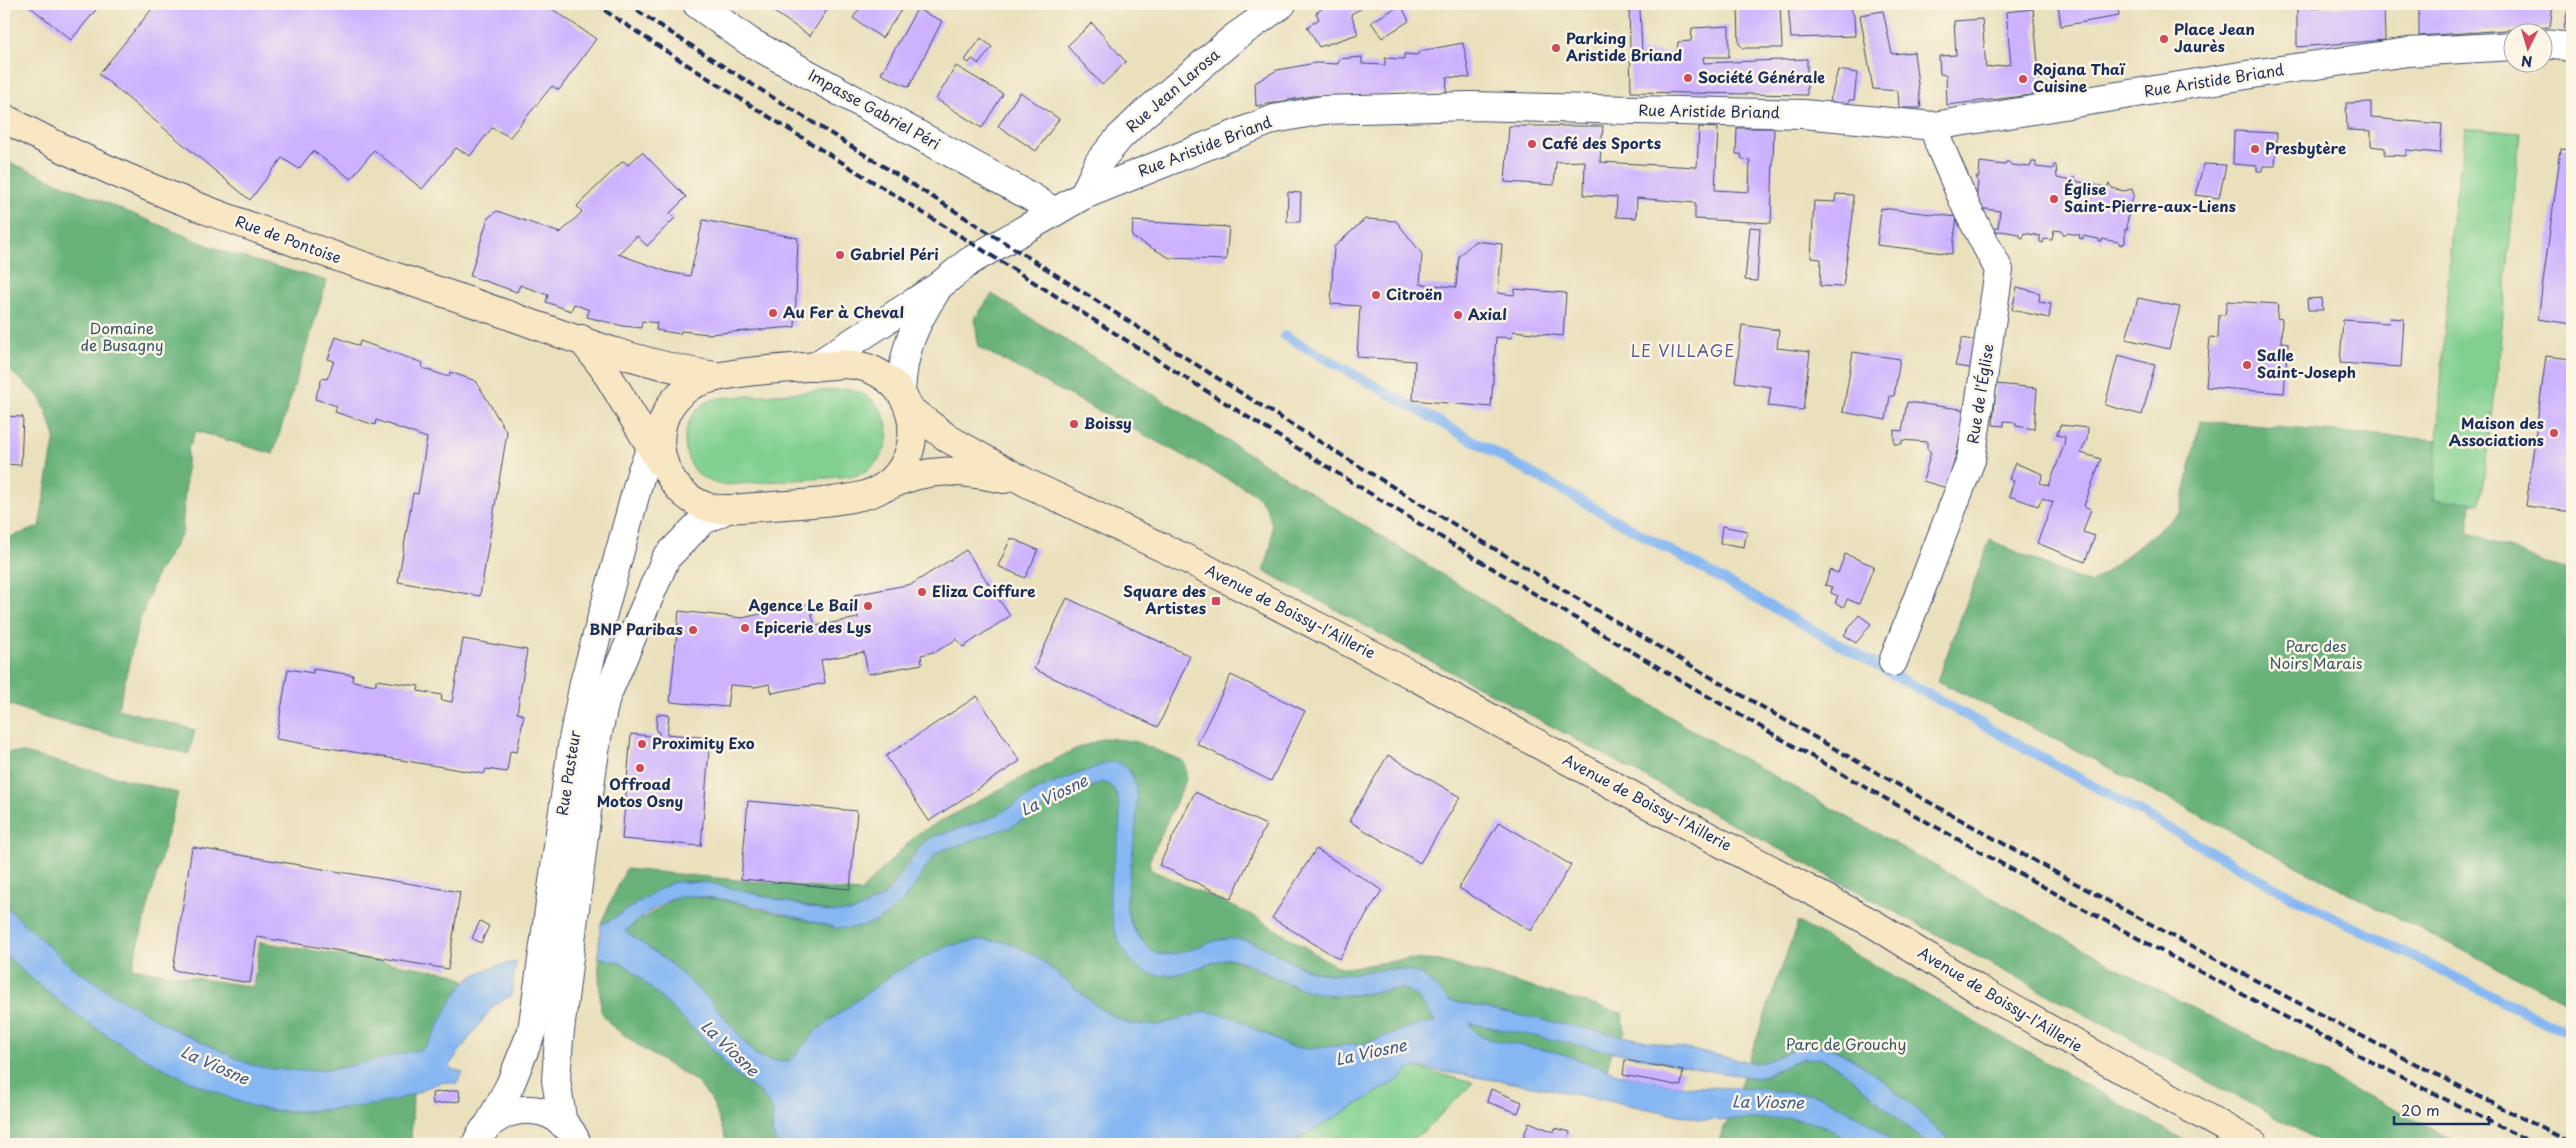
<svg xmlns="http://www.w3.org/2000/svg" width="2576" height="1148" font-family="'Playpen Sans',sans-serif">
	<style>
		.green { fill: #81d090; stroke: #4e8077 }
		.forest { fill: #68b27a; stroke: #42706c }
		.water { fill: #86b7f2; stroke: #5073a8; fill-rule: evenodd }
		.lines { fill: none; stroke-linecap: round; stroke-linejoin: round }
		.stream { stroke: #86b7f2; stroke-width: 10 }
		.building { fill: #cdb3ff }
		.minor-casing { stroke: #3a4a6c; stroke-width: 30 }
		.tertiary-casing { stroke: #3a4a6c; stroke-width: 30 }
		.secondary-casing { stroke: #3a4a6c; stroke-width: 30 }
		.minor { stroke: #fff; stroke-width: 28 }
		.tertiary { stroke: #fff; stroke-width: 28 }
		.secondary { stroke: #f9e7c3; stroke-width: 28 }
		.rail { stroke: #1b2f5e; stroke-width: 4; stroke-dasharray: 8 4; stroke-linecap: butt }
		.poi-dot { fill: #d1495b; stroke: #fcf5e5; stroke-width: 2 }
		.labels { text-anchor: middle; stroke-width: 5; stroke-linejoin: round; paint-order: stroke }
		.poi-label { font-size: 15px; font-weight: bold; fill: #1b2f5e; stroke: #fcf5e5; text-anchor: start }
		.street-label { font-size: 15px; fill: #1b2f5e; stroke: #fcf5e5 }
		.park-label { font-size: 15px; fill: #34576a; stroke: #fcf5e5 }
		.neighbourhood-label { font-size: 16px; letter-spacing: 1px; fill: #595d96; stroke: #fcf5e5 }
		.water-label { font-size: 16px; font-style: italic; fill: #3b588a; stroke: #fcf5e5 }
	</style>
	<rect width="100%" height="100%" fill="#fcf5e5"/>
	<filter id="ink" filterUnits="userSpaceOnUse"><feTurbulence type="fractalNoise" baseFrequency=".02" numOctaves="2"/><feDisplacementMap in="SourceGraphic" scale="10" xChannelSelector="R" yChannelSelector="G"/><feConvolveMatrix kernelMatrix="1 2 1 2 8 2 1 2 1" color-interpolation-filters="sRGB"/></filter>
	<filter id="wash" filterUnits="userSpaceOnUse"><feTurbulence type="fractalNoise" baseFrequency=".0096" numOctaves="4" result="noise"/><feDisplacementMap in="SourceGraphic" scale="20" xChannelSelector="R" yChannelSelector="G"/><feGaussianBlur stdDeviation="1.12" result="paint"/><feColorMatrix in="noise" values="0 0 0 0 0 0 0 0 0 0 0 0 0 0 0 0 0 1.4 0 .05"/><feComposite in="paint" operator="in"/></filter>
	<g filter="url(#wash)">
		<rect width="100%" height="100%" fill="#eae0bc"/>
		<g class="green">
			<polygon points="2466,128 2520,133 2497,379 2480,504 2433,499 2452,221"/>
			<path d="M848,389C897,399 902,459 855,476L722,485C712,482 701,479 695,470C674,445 687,402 721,398Z"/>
			<polygon points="1413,1067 1473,1083 1424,1131 1405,1144 1290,1144 1401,1078"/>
		</g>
		<g class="forest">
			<polygon points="4,160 224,252 327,281 273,454 196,431 188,449 182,534 157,574 139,622 118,709 195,730 189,754 45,718 4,702 4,539 39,527 55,436 40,397 4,365"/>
			<path d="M992,294L1695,732L2152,987L2462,1144H2325L1264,571C1271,548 1278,525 1263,503C1259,496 1248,490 1241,486L978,347L975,318Z"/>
			<polygon points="2200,421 2438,440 2433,499 2471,502 2468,532 2572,574 2572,1004 2377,908 2043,733 1937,681 1990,540 2090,584 2180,513"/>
			<path d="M1104,738L1134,741L1183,761L1186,769V780L1149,861L1151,870L1254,916L1334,965L1346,968L1407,959L1440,961L1622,1013L1625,1031L1621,1036L1449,1001L1424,977L1400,969L1349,975L1314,972L1249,941L1221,939L1180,954H1157C1091,907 1155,833 1131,772L1109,762L1042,788L994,817L930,838C892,867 899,907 839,914L710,883L686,881L667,885L606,923H601L626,869L860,892L917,834L1071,751Z"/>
			<path d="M4,752L24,753L178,793L132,968L253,987L260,942L451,973L467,981C446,1000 443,1030 423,1049C374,1061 325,1075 273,1070C247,1067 222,1053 199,1041C154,1019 107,995 68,964C45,946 24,925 4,905Z"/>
			<path d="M1102,782C1138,789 1109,882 1111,909C1112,923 1118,937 1123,949L1173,976L1223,959H1234L1288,984L1338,997L1402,988C1417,993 1427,1009 1436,1022L1413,1026L1367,1043L1308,1049L1288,1046L1265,1033L1177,1020L1159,1025L1129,1024L1103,1011L1033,954L897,971L817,1030L790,1061H771L755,1055L711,1001L667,961L624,931L671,900L682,896L718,899L837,928L904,900L935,854L940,851L1010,827L1049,805Z"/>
			<polygon points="1798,922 2191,1144 1954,1144 1861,1064 1833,1048 1762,1063 1748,1062"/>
			<path d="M4,953C62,1010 130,1055 205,1087C226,1096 247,1106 270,1110C311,1116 373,1105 413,1094L411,1144H190L148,1141L147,1144H4Z"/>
			<polygon points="598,957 622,963 634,972 706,1041 731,1071 762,1094 773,1110 772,1132 777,1144 726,1144 725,1136 712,1101 696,1081 646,1051 611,1025 601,1011"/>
			<polygon points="1468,1023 1612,1051 1607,1069 1559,1053 1487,1039 1477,1034"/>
			<polygon points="1820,1058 1841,1069 1927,1144 1895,1144 1863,1119 1756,1089 1739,1089 1743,1076 1759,1078 1801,1059"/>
			<polygon points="1791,1118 1822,1125 1856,1144 1717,1144 1728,1119"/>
		</g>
		<g class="water">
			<path d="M1109,762C1162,759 1122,879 1127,911C1130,930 1142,943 1157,954C1188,958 1206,937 1235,939C1263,941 1288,965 1315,972C1349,980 1383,964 1410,971C1426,975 1438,990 1449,1001L1755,1063C1776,1063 1790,1045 1812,1045C1855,1045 1921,1116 1954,1144H1927L1841,1069L1820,1058L1801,1059L1758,1078L1704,1070L1469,1023L1477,1034L1487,1039L1559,1053L1623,1075L1681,1086L1756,1089L1822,1096L1863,1119L1895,1144H1856L1822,1125L1791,1118L1704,1120L1539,1087L1413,1067L1401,1078L1290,1144H777L772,1132L773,1110L762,1094L731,1071L706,1041L634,972L622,963L598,957L601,923H606L656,891L674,882L710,883L828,912H853L883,897L892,888L922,844L930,838L994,817L1042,788ZM1102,782C1136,788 1111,866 1110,890C1109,909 1113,933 1123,949C1145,988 1175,975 1209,964C1217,961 1226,957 1235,959C1253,964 1270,976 1287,983C1328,1002 1359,994 1402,988C1417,993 1427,1009 1435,1022L1413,1026L1367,1043L1308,1049L1288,1046L1234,1018L1207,1011L1159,1025L1129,1024L1103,1011L1033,954L1006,942L980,940L948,946L897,971L817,1030L790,1061H771L755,1055L711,1001L667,961L625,931C639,919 661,901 680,897C709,890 804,920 837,928C891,931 909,893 935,854L940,851L1010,827L1049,805Z"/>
			<path d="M4,905L69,965L114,995L175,1030L251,1065L272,1069L300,1071L337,1069L423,1049C434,1039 437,1028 444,1015C462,978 475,970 516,962L511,996L493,1006L450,1064L451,1069L463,1072L457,1084C437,1078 429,1089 411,1095C396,1100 379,1104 363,1106C334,1109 302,1113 272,1110C250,1108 228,1097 208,1089C132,1056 63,1011 4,953Z"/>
		</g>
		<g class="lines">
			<polyline class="stream" points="1285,336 2291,896 2572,1035"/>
		</g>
		<g id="blocks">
			<g class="building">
				<polygon points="27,4 89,4 96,10 71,40"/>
				<polygon points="156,4 545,4 596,39 559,90 552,86 510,137 492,128 470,156 456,148 422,189 374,150 351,179 313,151 299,169 282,158 250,200 99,74"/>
				<polygon points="762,4 831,4 810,36"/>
				<polygon points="862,4 900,4 904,6 882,38 853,18"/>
				<polygon points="1328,4 1369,4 1351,14 1358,34 1319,47 1307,27 1319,19 1316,13"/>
				<polygon points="1629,4 1636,4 1640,9 1642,51 1675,53 1677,52 1678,42 1691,41 1692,28 1729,26 1729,57 1703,57 1704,63 1807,59 1807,95 1631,92"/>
				<polygon points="1738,4 1780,4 1782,48 1743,48 1739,44"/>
				<polygon points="1788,4 1849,4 1854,16 1855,36 1791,38"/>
				<polygon points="2058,4 2117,4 2119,16 2061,26"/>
				<polygon points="2419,4 2553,4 2550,27 2419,36"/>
				<polygon points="2569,4 2572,4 2572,30 2564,29"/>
				<polygon points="1401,5 1409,21 1382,38 1371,22"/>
				<polygon points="2384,5 2385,40 2297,47 2297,8"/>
				<polygon points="917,9 942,21 909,87 881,74"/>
				<polygon points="2033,9 2041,94 1947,105 1946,75 1940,74 1939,56 1956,55 1954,21 1982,19 1986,68 2011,64 2006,12"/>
				<polygon points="1883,11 1892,54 1914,52 1921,108 1899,108 1898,91 1873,89 1860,15"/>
				<polygon points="1092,23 1126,62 1102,85 1067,46"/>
				<polygon points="981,38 992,47 979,64 972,59 969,63 965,60"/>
				<polygon points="1463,43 1470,78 1447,77 1446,93 1311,96 1256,106 1255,83 1277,70 1316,63 1338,64 1339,59 1362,57 1362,64 1385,65 1385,58 1404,59 1404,54 1417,55 1420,51"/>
				<polygon points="956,66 1003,94 982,128 936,99"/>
				<polygon points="1838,70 1857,73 1854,100 1849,100 1848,106 1830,101"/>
				<polygon points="1020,92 1059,119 1036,151 998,126"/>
				<polygon points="2371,102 2371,118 2442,124 2440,153 2406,150 2406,156 2385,155 2385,148 2371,146 2371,131 2347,130 2346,103"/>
				<polygon points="1509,126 1603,126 1600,162 1697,167 1699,127 1718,128 1715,190 1749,192 1750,160 1742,159 1741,154 1736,154 1737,128 1774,128 1771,223 1695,219 1695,203 1637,198 1636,218 1616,217 1617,197 1584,195 1585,161 1556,162 1554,185 1505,182"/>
				<polygon points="2234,131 2277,133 2275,166 2263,166 2262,171 2257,171 2257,166 2233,164"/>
				<polygon points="2561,149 2572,150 2572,324 2538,319"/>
				<polygon points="642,152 686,197 670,213 675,218 647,246 637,236 618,254 668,272 690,276 703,220 798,238 795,327 708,334 681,331 680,334 656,330 657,323 642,321 641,328 623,326 587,317 589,310 574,304 571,311 546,302 548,295 520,285 517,292 470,276 488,218 497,211 560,233 582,212 577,206 623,161 628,165"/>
				<polygon points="1980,162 2005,165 2006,162 2009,162 2011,165 2030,167 2032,162 2036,162 2036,167 2053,169 2054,165 2056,165 2057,178 2071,181 2072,178 2075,178 2075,181 2089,184 2090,181 2093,185 2107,187 2109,184 2112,188 2124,191 2132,189 2134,195 2130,205 2131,209 2129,210 2127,225 2128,229 2125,229 2125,243 2120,245 2119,242 2102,239 2102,242 2099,242 2099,239 2083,236 2083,239 2079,238 2080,235 2066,233 2064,235 2062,231 2054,230 2052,240 2044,239 2043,243 2040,242 2040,236 2024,233 2023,238 2020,237 2019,234 2001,231 1995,232 1995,228 1998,228 2000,211 1979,208 1976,204 1978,181 1976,177 1979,177"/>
				<polygon points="2204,164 2226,165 2219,198 2195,195"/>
				<polygon points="1288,192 1301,193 1300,222 1287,222"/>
				<polygon points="1836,194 1853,195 1853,215 1843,287 1820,286 1821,259 1811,258 1814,201 1835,202"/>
				<polygon points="1881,208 1957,217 1952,254 1877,245"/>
				<polygon points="1365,219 1396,221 1422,254 1420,284 1456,287 1459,256 1475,241 1502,244 1498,293 1514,295 1515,289 1566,293 1563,336 1513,331 1512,338 1496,337 1491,407 1413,400 1415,361 1357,357 1360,306 1331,304 1334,247"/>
				<polygon points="1133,221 1229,227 1226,260 1170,258 1132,237"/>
				<polygon points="1750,227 1760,228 1757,281 1745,280"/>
				<polygon points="2017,287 2040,293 2039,302 2051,304 2049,318 2012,310"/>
				<polygon points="2138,298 2180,307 2169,349 2126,339"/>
				<polygon points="2322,298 2323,310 2308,310 2307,299"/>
				<polygon points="2227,301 2278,304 2277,318 2282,319 2281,342 2288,343 2284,393 2206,387 2210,337 2218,338 2219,315 2225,315"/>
				<polygon points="2390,318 2404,319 2401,367 2340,363 2343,320 2389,323"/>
				<polygon points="1742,325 1779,330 1777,348 1810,352 1803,410 1768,406 1771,387 1735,382"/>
				<polygon points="336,337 359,346 360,341 423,363 422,368 449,377 450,372 476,381 507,433 480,596 398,582 413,493 418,494 427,438 376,420 375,425 335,412 337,406 315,399 322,378 327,379 334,361 328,359"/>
				<polygon points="1962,338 1982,342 1977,369 1955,366"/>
				<polygon points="1853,352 1900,359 1894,396 1890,396 1886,420 1843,412"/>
				<polygon points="2118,355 2155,365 2142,415 2105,405"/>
				<polygon points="2546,356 2572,359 2572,512 2526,506"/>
				<polygon points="1996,384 2037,388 2034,429 2016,426 2015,422 2004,421 2004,426 1993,425"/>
				<polygon points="1907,402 1968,410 1947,488 1923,481 1931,452 1927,449 1927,442 1902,440 1902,444 1894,444 1894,430 1902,431"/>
				<polygon points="4,416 23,417 21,465 4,464"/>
				<polygon points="2060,425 2088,428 2087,439 2081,453 2101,459 2084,506 2091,509 2083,532 2095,536 2085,562 2037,543 2053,502 2042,498 2038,506 2009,496 2014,481 2009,479 2015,463 2043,474 2040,483 2049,486 2064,445 2065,437 2057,435"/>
				<polygon points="1722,526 1747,531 1744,547 1720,543"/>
				<polygon points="1011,538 1038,550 1025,578 998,566"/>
				<polygon points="966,550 1010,616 963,647 957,639 937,651 921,655 922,664 868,674 864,652 821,660 825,683 772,693 769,684 755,687 730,685 727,707 670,702 679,611 742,618 809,604 815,626 858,618 854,595 912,584"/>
				<polygon points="1845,554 1874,566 1859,604 1847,599 1844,607 1835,603 1838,596 1831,593 1832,587 1825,585 1830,570 1838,573"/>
				<polygon points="1067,598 1190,656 1158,727 1034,669"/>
				<polygon points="1859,615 1871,624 1856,643 1844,635"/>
				<polygon points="463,639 527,650 517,713 524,715 517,752 510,751 507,772 486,769 484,774 276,739 288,669 313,673 313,669 353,675 352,681 376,685 376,680 419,686 418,691 442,695 441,700 452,702"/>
				<polygon points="1231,675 1305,711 1271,781 1197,744"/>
				<polygon points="977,696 1020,761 929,821 886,756"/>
				<polygon points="657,714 669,715 667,734 710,738 701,846 622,839 631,734 659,737 659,732 656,731"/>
				<polygon points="1388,755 1460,797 1420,863 1349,821"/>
				<polygon points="1195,792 1266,825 1231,899 1159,865"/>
				<polygon points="748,801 857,811 850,889 741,879"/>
				<polygon points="1499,822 1571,865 1531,931 1459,888"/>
				<polygon points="192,847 460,892 448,969 257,937 250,983 173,970"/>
				<polygon points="1316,849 1382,890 1339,959 1272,918"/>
				<polygon points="480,921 489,926 481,943 472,938"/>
				<polygon points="1625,1060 1683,1071 1681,1086 1623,1075"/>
				<polygon points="1491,1089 1522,1102 1518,1113 1487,1102"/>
				<polygon points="459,1090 460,1101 433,1104 432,1093"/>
				<polygon points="1529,1122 1554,1132 1555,1128 1570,1132 1567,1144 1521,1144"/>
			</g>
		</g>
	</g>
	<g filter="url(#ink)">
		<use href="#blocks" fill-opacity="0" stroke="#3a4a6c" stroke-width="1"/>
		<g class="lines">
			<defs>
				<g id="minor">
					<polyline points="697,4 750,42 1033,198 1054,212"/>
					<polyline points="2544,44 2572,47"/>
					<polyline points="1084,195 1274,119 1323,110 1471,106 1803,114 1934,126 2259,73 2408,52 2514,46"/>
					<polyline points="1893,662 1971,460 1999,270 1967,209 1939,144 1934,126"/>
				</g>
				<g id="tertiary">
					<polyline points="814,367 939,286 970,261 1084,195 1099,162 1119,138 1144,114 1235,37 1282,4"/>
					<path d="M901,392C903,351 913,326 936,291"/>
					<polyline points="489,1124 510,1085 532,1031 573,740 584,683 642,470 660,428"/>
					<polyline points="563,1124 556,1080 559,1039 591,778 598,732 606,697 666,558 702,521 725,510"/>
					<path d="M476,1144C493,1099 561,1098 577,1144"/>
				</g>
				<g id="secondary">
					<path d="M4,118C150,198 311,248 468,301C547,328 633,364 716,376"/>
					<polyline points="581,339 603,367 660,462"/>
					<path d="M844,364C860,365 873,368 886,378C924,405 920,466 880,489C855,504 775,505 742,508C730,509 717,511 705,506C654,487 643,415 691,386C719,369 808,368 844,364Z"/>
					<polyline points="909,409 949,439 1027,483 1199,565 1412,675 1653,807 1874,924 1976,988 2254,1144"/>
					<path d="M888,486C930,466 959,470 1004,479"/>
				</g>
			</defs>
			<use href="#minor" class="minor-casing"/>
			<use href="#tertiary" class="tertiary-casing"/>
			<use href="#secondary" class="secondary-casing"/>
			<use href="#minor" class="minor"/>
			<use href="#tertiary" class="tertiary"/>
			<use href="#secondary" class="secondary"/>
			<g class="rail">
				<path d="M595,4C733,97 875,182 1016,271C1182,375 1347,481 1515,582C1848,782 2187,972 2535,1144"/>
				<path d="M627,4C747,83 870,157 991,234C1100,302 1207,373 1317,440C1724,693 2143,929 2572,1143"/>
			</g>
		</g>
	</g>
	<g class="poi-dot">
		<circle cx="2164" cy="39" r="5"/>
		<circle cx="1556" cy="48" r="5"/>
		<circle cx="1688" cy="78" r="5"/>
		<circle cx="2023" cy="79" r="5"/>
		<circle cx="1532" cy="144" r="5"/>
		<circle cx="2255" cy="149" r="5"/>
		<circle cx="2054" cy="199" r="5"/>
		<circle cx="840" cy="255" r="5"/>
		<circle cx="1376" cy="295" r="5"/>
		<circle cx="773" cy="313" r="5"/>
		<circle cx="1458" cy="315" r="5"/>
		<circle cx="2247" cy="365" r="5"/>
		<circle cx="1074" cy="424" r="5"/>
		<circle cx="2554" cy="433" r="5"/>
		<circle cx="922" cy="592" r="5"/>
		<rect x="1211" y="596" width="10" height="10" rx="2.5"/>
		<circle cx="868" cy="606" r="5"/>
		<circle cx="745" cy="628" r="5"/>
		<circle cx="693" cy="630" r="5"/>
		<circle cx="642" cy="744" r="5"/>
		<circle cx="640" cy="768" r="5"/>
	</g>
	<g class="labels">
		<g class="poi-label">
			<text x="2174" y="35">Place Jean<tspan x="2174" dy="17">Jaurès</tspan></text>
			<text x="1566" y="44">Parking<tspan x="1566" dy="17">Aristide Briand</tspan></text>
			<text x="2033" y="75">Rojana Thaï<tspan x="2033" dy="17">Cuisine</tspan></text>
			<text x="1698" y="83">Société Générale</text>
			<text x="1542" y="149">Café des Sports</text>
			<text x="2265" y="154">Presbytère</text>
			<text x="2064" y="195">Église<tspan x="2064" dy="17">Saint-Pierre-aux-Liens</tspan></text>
			<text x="850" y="260">Gabriel Péri</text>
			<text x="1386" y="300">Citroën</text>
			<text x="783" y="318">Au Fer à Cheval</text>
			<text x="1468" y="320">Axial</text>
			<text x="2257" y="361">Salle<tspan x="2257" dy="17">Saint-Joseph</tspan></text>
			<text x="1084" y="429">Boissy</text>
			<text x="2544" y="429" text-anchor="end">Maison des<tspan x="2544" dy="17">Associations</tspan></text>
			<text x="932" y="597">Eliza Coiffure</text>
			<text x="1206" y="597" text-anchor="end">Square des<tspan x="1206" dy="17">Artistes</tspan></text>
			<text x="858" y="611" text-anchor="end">Agence Le Bail</text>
			<text x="755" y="633">Epicerie des Lys</text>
			<text x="683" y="635" text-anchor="end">BNP Paribas</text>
			<text x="652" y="749">Proximity Exo</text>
			<text x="640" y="790" text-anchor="middle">Offroad<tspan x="640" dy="17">Motos Osny</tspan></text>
		</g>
		<g class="street-label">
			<text transform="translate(2214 81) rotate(-9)" y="5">Rue Aristide Briand</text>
			<text transform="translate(1173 91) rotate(-41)" y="5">Rue Jean Larosa</text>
			<text transform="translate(874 110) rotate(29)" y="5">Impasse Gabriel Péri</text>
			<text transform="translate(1709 112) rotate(1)" y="5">Rue Aristide Briand</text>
			<text transform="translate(1205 147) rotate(-21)" y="5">Rue Aristide Briand</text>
			<text transform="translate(288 240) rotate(20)" y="5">Rue de Pontoise</text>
			<text transform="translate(1981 394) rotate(-81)" y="5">Rue de l'Église</text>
			<text transform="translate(1290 612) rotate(27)" y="5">Avenue de Boissy-l'Aillerie</text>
			<text transform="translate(569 773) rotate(-81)" y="5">Rue Pasteur</text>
			<text transform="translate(1647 803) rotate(28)" y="5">Avenue de Boissy-l'Aillerie</text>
			<text transform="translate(2000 1000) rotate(31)" y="5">Avenue de Boissy-l'Aillerie</text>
		</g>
		<g class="park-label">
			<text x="122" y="334">Domaine<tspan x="122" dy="17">de Busagny</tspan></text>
			<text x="2316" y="652">Parc des<tspan x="2316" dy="17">Noirs Marais</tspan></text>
			<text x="1846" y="1050">Parc de Grouchy</text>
		</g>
		<g class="neighbourhood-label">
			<text x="1683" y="357">LE VILLAGE</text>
		</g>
		<g class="water-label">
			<text transform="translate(1054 795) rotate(-26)" y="6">La Viosne</text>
			<text transform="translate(730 1048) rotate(44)" y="6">La Viosne</text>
			<text transform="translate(1371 1052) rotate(-12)" y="6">La Viosne</text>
			<text transform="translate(215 1065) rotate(24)" y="6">La Viosne</text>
			<text transform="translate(1768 1102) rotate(1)" y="6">La Viosne</text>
		</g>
	</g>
	<rect width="2576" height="1148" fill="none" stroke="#fcf5e5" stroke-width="20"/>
	<g transform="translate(2528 48) rotate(185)"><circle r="24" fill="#fcf5e5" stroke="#a2a6af"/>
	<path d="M0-4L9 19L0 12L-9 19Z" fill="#d1495b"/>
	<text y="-8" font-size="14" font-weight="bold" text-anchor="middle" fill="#1b2f5e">N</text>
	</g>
	<path d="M2394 1116v8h95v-8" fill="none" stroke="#1b2f5e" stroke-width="2.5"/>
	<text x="2401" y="1116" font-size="15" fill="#1b2f5e" stroke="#fcf5e5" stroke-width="4" paint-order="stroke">20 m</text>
</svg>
